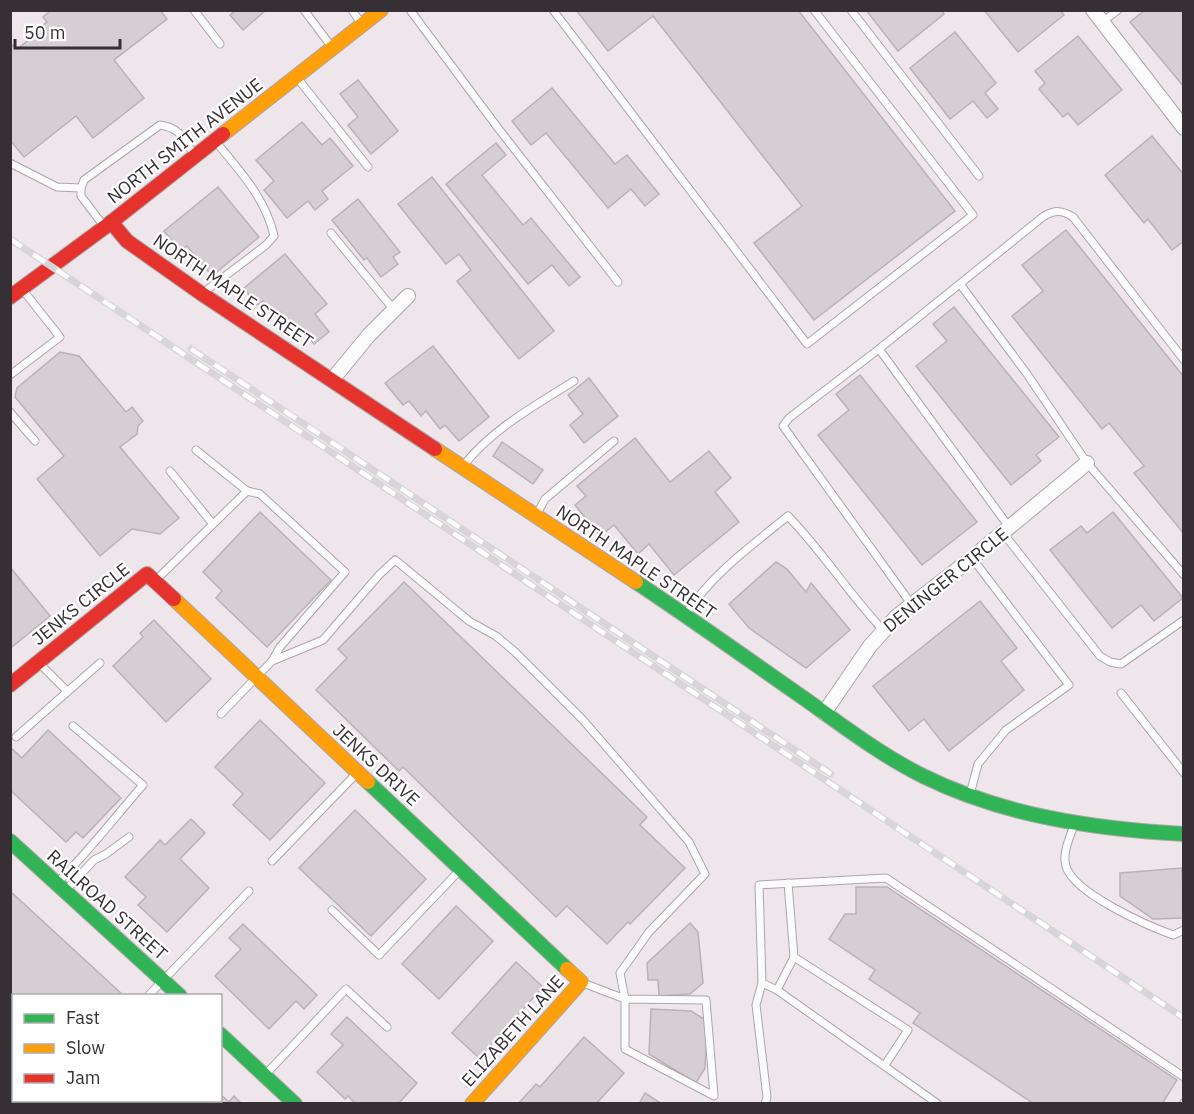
<svg xmlns="http://www.w3.org/2000/svg" width="1194" height="1114" font-family="'IBM Plex Sans',sans-serif">
	<style>
		.building { fill: #d5ced2; stroke: #b9b2b6; stroke-width: 1.5 }
		.lines { fill: none; stroke-linecap: round; stroke-linejoin: round }
		.lane-casing { stroke: #aba6aa; stroke-width: 9 }
		.street-casing { stroke: #aba6aa; stroke-width: 16 }
		.fast-casing { stroke: #aba6aa; stroke-width: 16 }
		.slow-casing { stroke: #aba6aa; stroke-width: 16 }
		.jam-casing { stroke: #aba6aa; stroke-width: 16 }
		.lane { stroke: #fcfbfc; stroke-width: 7 }
		.street { stroke: #fcfbfc; stroke-width: 14 }
		.fast { stroke: #30b455; stroke-width: 14 }
		.slow { stroke: #ff9f0a; stroke-width: 14 }
		.jam { stroke: #e5322d; stroke-width: 14 }
		.rail-casing { stroke: #d7d5d7; stroke-width: 7 }
		.rail { stroke: #fff; stroke-width: 4.5; stroke-dasharray: 14; stroke-linecap: butt }
		.labels { text-anchor: middle; stroke-width: 4.5; stroke-linejoin: round; paint-order: stroke }
		.street-label { font-size: 18px; fill: #362f33; stroke: #fff }
	</style>
	<rect width="100%" height="100%" fill="#eee6eb"/>
	<g class="building">
		<polygon points="51,10 160,10 167,19 114,60 144,98 93,138 76,116 24,157 10,140 10,43 17,49 41,30 39,28 47,22 43,17"/>
		<polygon points="236,10 266,10 243,30 230,15"/>
		<polygon points="576,10 798,10 955,211 814,320 754,243 802,206 653,16 608,51"/>
		<polygon points="866,10 941,10 944,14 898,51"/>
		<polygon points="984,10 1060,10 1064,15 1018,52"/>
		<polygon points="1145,10 1184,10 1184,87 1130,22"/>
		<polygon points="955,32 996,83 985,93 998,109 987,118 973,101 950,119 910,68"/>
		<polygon points="1078,36 1122,90 1078,125 1068,113 1063,117 1039,89 1045,83 1035,71"/>
		<polygon points="358,80 398,131 371,154 348,125 358,117 340,94"/>
		<polygon points="552,88 615,164 627,155 659,194 645,206 631,189 608,208 546,133 531,145 512,121"/>
		<polygon points="302,122 322,145 330,138 353,166 322,191 328,199 315,210 308,201 287,218 264,190 274,181 256,160"/>
		<polygon points="1152,136 1184,175 1184,241 1172,250 1148,219 1144,223 1105,175"/>
		<polygon points="496,143 506,155 482,175 523,225 531,218 580,277 569,286 552,265 528,284 446,184"/>
		<polygon points="432,177 554,331 519,359 457,281 471,270 459,254 446,264 398,204"/>
		<polygon points="218,187 259,237 212,276 187,246 180,251 164,231"/>
		<polygon points="358,199 400,252 393,257 398,264 381,277 367,258 364,260 332,220"/>
		<polygon points="1066,230 1184,377 1184,534 1134,473 1144,466 1109,423 1102,429 1012,316 1043,291 1022,265"/>
		<polygon points="285,254 327,304 315,314 329,332 314,344 299,326 295,330 280,312 275,316 263,301 257,305 244,288"/>
		<polygon points="954,307 1059,437 1036,455 1041,461 1011,485 916,366 947,341 933,324"/>
		<polygon points="433,346 489,417 459,441 445,425 440,429 426,411 421,416 409,401 403,405 385,383"/>
		<polygon points="60,352 79,356 126,412 132,407 143,421 138,426 137,434 120,447 179,518 160,534 132,529 100,556 37,479 64,456 15,397 17,388"/>
		<polygon points="860,375 977,522 922,565 818,435 849,410 836,394"/>
		<polygon points="589,378 618,416 584,443 570,425 583,414 568,395"/>
		<polygon points="635,438 670,482 709,451 731,478 715,492 739,522 674,575 649,544 638,554 614,525 600,536 575,505 586,496 577,486"/>
		<polygon points="502,442 543,470 533,484 493,456"/>
		<polygon points="260,512 331,580 267,647 216,598 222,591 203,572"/>
		<polygon points="1113,512 1183,598 1154,621 1141,605 1112,628 1050,550 1081,526 1087,533"/>
		<polygon points="776,562 787,569 806,592 811,583 850,630 806,668 749,628 729,604"/>
		<polygon points="10,567 50,616 12,647 10,645"/>
		<polygon points="404,582 647,817 640,825 685,868 630,924 628,922 607,944 567,906 556,917 403,767 399,771 316,690 347,658 338,649"/>
		<polygon points="980,601 1017,648 1001,661 1024,690 949,751 924,719 909,731 873,686"/>
		<polygon points="154,620 211,679 166,722 113,666 143,637 140,633"/>
		<polygon points="260,720 325,783 270,840 233,805 243,794 215,767"/>
		<polygon points="48,730 121,798 83,838 76,832 66,842 10,790 10,747 22,758"/>
		<polygon points="355,810 426,879 371,936 299,868"/>
		<polygon points="191,819 205,833 180,859 209,888 167,932 138,905 146,897 125,877 160,840 165,845"/>
		<polygon points="1182,868 1184,918 1153,919 1120,896 1120,873"/>
		<polygon points="856,887 887,887 1177,1080 1162,1104 1034,1104 913,1023 920,1013 869,979 875,970 829,939 845,914 856,914"/>
		<polygon points="10,891 124,996 14,996 14,1006 10,1003"/>
		<polygon points="456,906 493,941 439,999 402,964"/>
		<polygon points="690,923 698,932 703,983 690,994 659,996 658,980 648,980 647,963"/>
		<polygon points="243,924 317,995 304,1009 296,1001 269,1029 215,976 241,949 229,938"/>
		<polygon points="516,962 543,987 479,1058 452,1033"/>
		<polygon points="651,1009 691,1011 707,1021 705,1068 696,1083 649,1054"/>
		<polygon points="347,1017 417,1083 398,1104 356,1104 348,1096 345,1099 317,1072 343,1045 331,1034"/>
		<polygon points="584,1037 624,1073 596,1104 518,1104 536,1084 540,1087"/>
		<polygon points="645,1093 662,1104 639,1104"/>
		<polygon points="220,1094 229,1102 234,1096 242,1104 190,1104 193,1100 220,1100"/>
	</g>
	<g class="lines">
		<defs>
			<g id="lane">
				<polyline points="194,10 220,44"/>
				<polyline points="304,10 331,46"/>
				<polyline points="352,10 361,23"/>
				<polyline points="410,10 498,128 618,282"/>
				<polyline points="553,10 807,344 973,215 814,10"/>
				<polyline points="851,10 979,176"/>
				<polyline points="1102,22 1118,10"/>
				<polyline points="298,79 368,167"/>
				<polyline points="10,163 57,187 81,188"/>
				<path d="M103,225L81,196V188L84,180L160,125C180,128 183,138 193,153"/>
				<polyline points="331,233 394,310"/>
				<polyline points="960,284 1027,374 1087,463 1184,575"/>
				<path d="M204,292L266,245L274,236C266,199 240,171 216,142"/>
				<path d="M879,349L1044,216C1055,210 1062,210 1073,217L1184,360"/>
				<polyline points="10,375 60,337 22,289"/>
				<polyline points="10,412 35,441"/>
				<path d="M464,465C492,429 536,405 574,381"/>
				<polyline points="170,471 212,523"/>
				<polyline points="247,491 260,494 345,572 280,647 272,661"/>
				<polyline points="537,514 545,499 614,441"/>
				<polyline points="1003,533 1100,656 1110,662 1121,664 1184,620"/>
				<polyline points="157,579 247,491 196,450"/>
				<polyline points="912,605 783,426 789,418 879,349 1009,527"/>
				<path d="M686,614C712,574 751,546 788,516C823,552 849,594 883,630"/>
				<polyline points="40,664 67,691"/>
				<polyline points="1121,693 1184,773"/>
				<polyline points="221,714 272,661 323,640 379,575 395,560 399,563 469,621 496,636 514,651 583,720 689,842 705,874 649,932 620,973 625,999 706,1000 714,1096 625,1049 625,999 583,983"/>
				<polyline points="16,737 100,663"/>
				<polyline points="970,794 978,764 1006,730 1069,685 972,558"/>
				<path d="M1074,825C1070,837 1062,853 1066,866C1073,893 1148,926 1173,935L1184,930"/>
				<polyline points="272,861 356,774"/>
				<path d="M59,881C89,851 115,817 143,785L73,726"/>
				<polyline points="788,883 794,957 908,1030 885,1065"/>
				<polyline points="67,889 94,860 106,854 129,837"/>
				<polyline points="332,910 379,955 459,871"/>
				<polyline points="762,983 756,1005 767,1097 765,1104"/>
				<polyline points="777,990 794,957"/>
				<polyline points="148,996 249,891"/>
				<polyline points="267,1073 346,989 387,1027"/>
				<polyline points="73,1104 76,1100"/>
				<polyline points="143,1104 146,1100"/>
				<polyline points="938,1104 777,990 762,983 759,885 886,878 1184,1077"/>
				<polyline points="1183,1104 1184,1103"/>
			</g>
			<g id="street">
				<polyline points="1093,10 1184,128"/>
				<polyline points="332,380 369,335 408,296"/>
				<polyline points="824,713 870,646 897,616 972,558 1087,463"/>
			</g>
			<g id="fast">
				<path d="M636,582C693,620 749,660 805,699C843,726 881,755 923,776C1004,816 1095,829 1184,834"/>
				<polyline points="368,782 567,969"/>
				<polyline points="10,841 180,996"/>
				<polyline points="220,1034 295,1104"/>
			</g>
			<g id="slow">
				<polyline points="223,134 381,10"/>
				<polyline points="435,449 636,582"/>
				<polyline points="174,599 368,782"/>
				<polyline points="472,1104 581,982 567,969"/>
			</g>
			<g id="jam">
				<polyline points="111,222 127,241 202,294 435,449"/>
				<polyline points="10,297 105,227 223,134"/>
				<polyline points="10,685 147,574 174,599"/>
			</g>
		</defs>
		<use href="#lane" class="lane-casing"/>
		<use href="#street" class="street-casing"/>
		<use href="#fast" class="fast-casing"/>
		<use href="#slow" class="slow-casing"/>
		<use href="#jam" class="jam-casing"/>
		<use href="#lane" class="lane"/>
		<use href="#street" class="street"/>
		<use href="#fast" class="fast"/>
		<use href="#slow" class="slow"/>
		<use href="#jam" class="jam"/>
		<defs>
			<g id="rail">
				<polyline points="10,239 1184,1018"/>
				<polyline points="191,349 831,774"/>
			</g>
		</defs>
		<use href="#rail" class="rail-casing"/>
		<use href="#rail" class="rail"/>
	</g>
	<g class="labels">
		<g class="street-label">
			<text transform="translate(185 141) rotate(-38)" y="6">NORTH SMITH AVENUE</text>
			<text transform="translate(233 291) rotate(34)" y="6">NORTH MAPLE STREET</text>
			<text transform="translate(636 562) rotate(34)" y="6">NORTH MAPLE STREET</text>
			<text transform="translate(946 580) rotate(-39)" y="6">DENINGER CIRCLE</text>
			<text transform="translate(81 604) rotate(-39)" y="6">JENKS CIRCLE</text>
			<text transform="translate(376 765) rotate(43)" y="6">JENKS DRIVE</text>
			<text transform="translate(107 905) rotate(42)" y="6">RAILROAD STREET</text>
			<text transform="translate(513 1031) rotate(-48)" y="6">ELIZABETH LANE</text>
		</g>
	</g>
	<rect width="1194" height="1114" fill="none" stroke="#362f33" stroke-width="24"/>
	<rect x="12" y="994" width="210" height="108" fill="#ffffff" stroke="#afacad" stroke-width="1.5"/>
	<rect x="24" y="1014" width="30" height="9" fill="#30b455" stroke="#afacad" stroke-width="1.5"/>
	<text x="66" y="1024" font-size="18" fill="#362f33">Fast</text>
	<rect x="24" y="1044" width="30" height="9" fill="#ff9f0a" stroke="#afacad" stroke-width="1.5"/>
	<text x="66" y="1054" font-size="18" fill="#362f33">Slow</text>
	<rect x="24" y="1074" width="30" height="9" fill="#e5322d" stroke="#afacad" stroke-width="1.5"/>
	<text x="66" y="1084" font-size="18" fill="#362f33">Jam</text>
	<path d="M15 39v9h105v-9" fill="none" stroke="#362f33" stroke-width="3"/>
	<text x="24" y="39" font-size="18" fill="#362f33" stroke="#ffffff" stroke-width="4.5" paint-order="stroke">50 m</text>
</svg>
